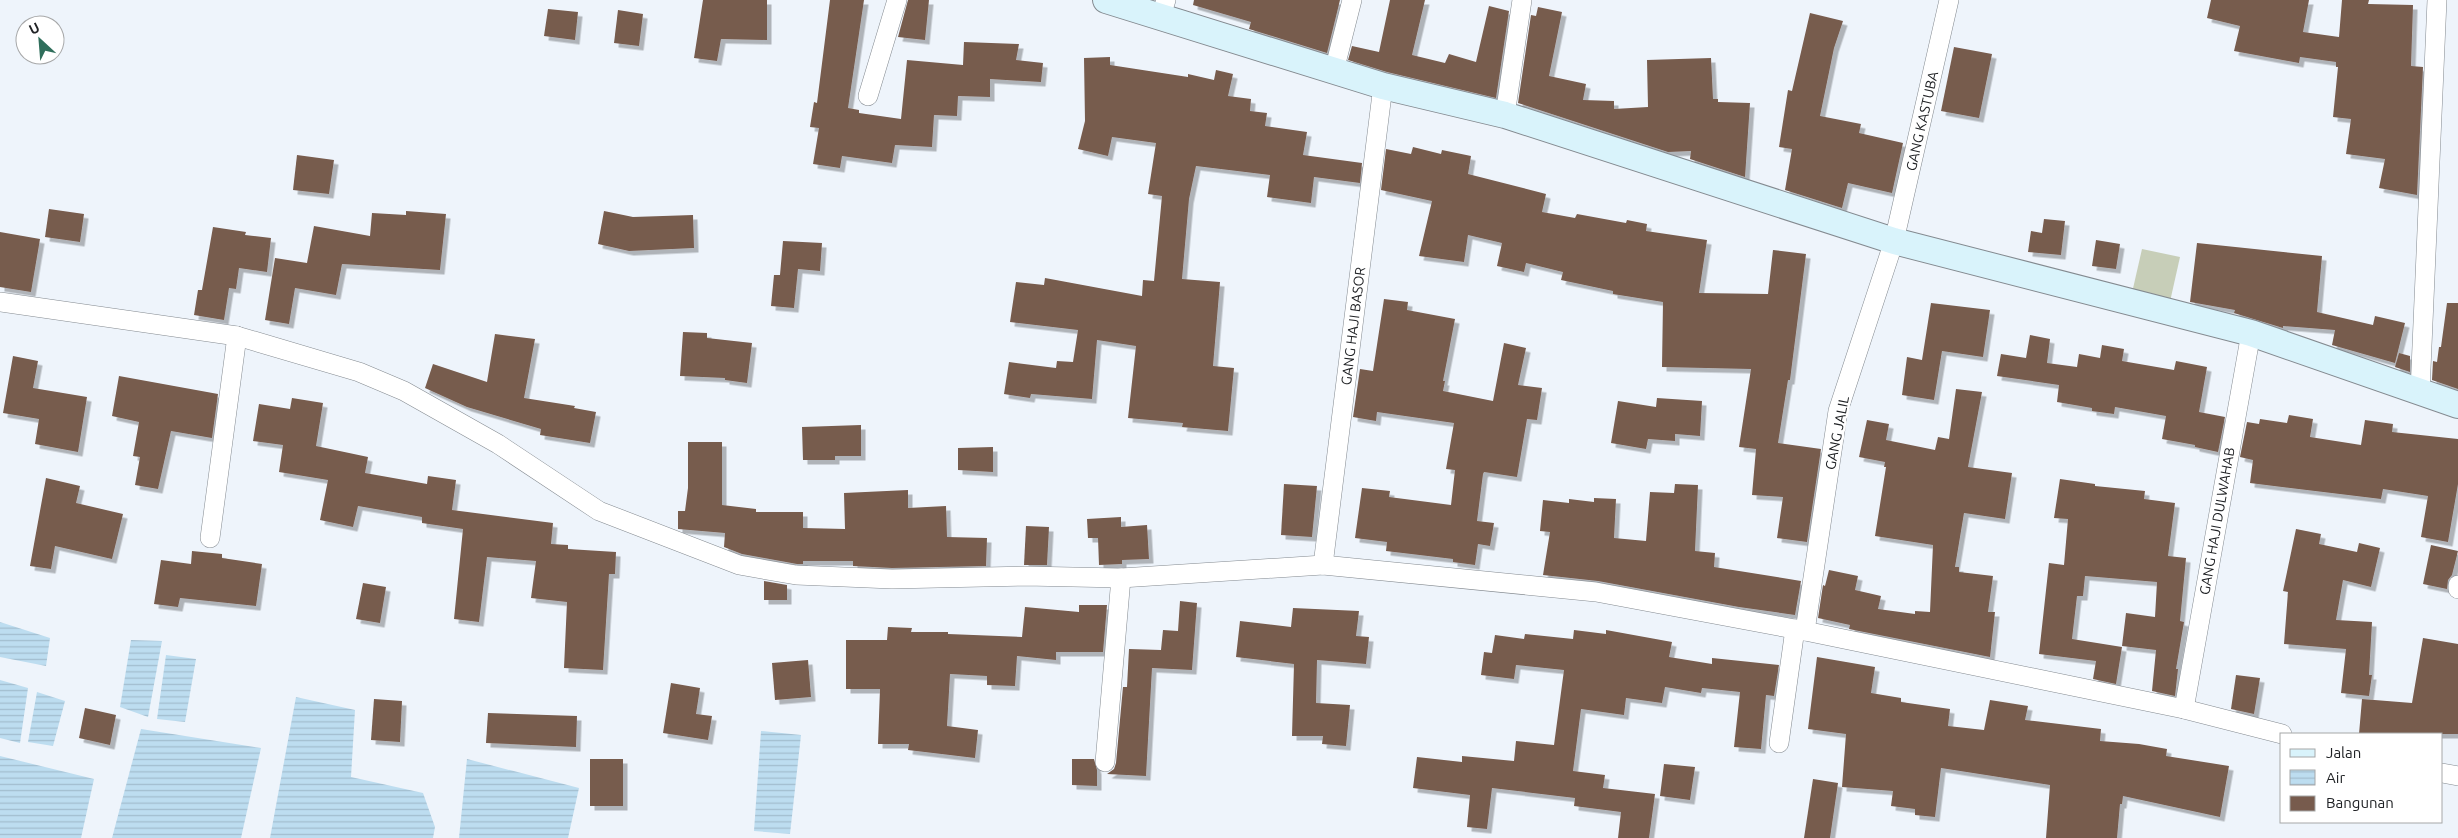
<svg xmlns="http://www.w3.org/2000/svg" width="2458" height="838" font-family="Ubuntu,sans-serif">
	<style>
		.garden { fill: #c7ceb8 }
		.water { fill: url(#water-rules) }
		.building { fill: #775b4d; filter: url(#shadow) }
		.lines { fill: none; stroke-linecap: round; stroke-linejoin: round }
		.street-casing { stroke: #848a90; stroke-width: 20 }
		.secondary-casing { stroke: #848a90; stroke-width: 28 }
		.street { stroke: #fff; stroke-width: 19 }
		.secondary { stroke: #d9f3fb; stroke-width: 26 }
		.labels { text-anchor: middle; stroke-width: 5; stroke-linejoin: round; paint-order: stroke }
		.street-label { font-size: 14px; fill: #202225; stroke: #fff }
	</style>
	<defs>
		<pattern id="water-rules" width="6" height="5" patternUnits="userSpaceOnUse" patternTransform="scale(1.25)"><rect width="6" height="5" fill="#bdddf0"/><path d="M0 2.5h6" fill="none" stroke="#a2bdce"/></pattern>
		<filter id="shadow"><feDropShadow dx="4.5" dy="4.5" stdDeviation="0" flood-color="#0004"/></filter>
	</defs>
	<rect width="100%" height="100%" fill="#eef4fb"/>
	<polygon class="garden" points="2142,249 2180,257 2167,315 2129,306"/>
	<g class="water">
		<polygon points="0,622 50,638 46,666 0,657"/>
		<polygon points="131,640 162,641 148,717 120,707"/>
		<polygon points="166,655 196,659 185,722 157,719"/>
		<polygon points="0,680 28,688 20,743 0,738"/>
		<polygon points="37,692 65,701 53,746 28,742"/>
		<polygon points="296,697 355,710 351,777 423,793 435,827 433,838 270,838"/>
		<polygon points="141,729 261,748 241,838 112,838"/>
		<polygon points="761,731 801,735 790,834 754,831"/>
		<polygon points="0,756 94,779 81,838 0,838"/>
		<polygon points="467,759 579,788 568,838 459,838"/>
	</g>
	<g class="building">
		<polygon points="703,0 767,0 767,40 721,39 717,61 694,58"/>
		<polygon points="830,0 864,0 848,108 859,110 859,113 901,119 907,60 963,65 964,42 1019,44 1016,60 1043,63 1041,82 990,79 990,97 958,96 957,116 934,115 932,147 895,145 892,163 842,156 840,168 813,164 819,128 810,127 814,102 817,103"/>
		<polygon points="908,0 929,0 925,40 898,37"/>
		<polygon points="1194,0 1340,0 1327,53 1249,29 1251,22 1193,5"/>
		<polygon points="1390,0 1425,0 1412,55 1445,63 1449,54 1476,62 1489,6 1509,11 1496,98 1387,72 1348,60 1352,46 1379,52"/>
		<polygon points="2211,0 2309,0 2303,32 2339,37 2342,0 2369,0 2368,4 2413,5 2411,66 2423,67 2417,195 2379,188 2385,159 2346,154 2351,119 2333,117 2338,67 2336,67 2336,62 2300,57 2299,63 2234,51 2240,26 2207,18"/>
		<polygon points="1538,7 1562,12 1549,76 1586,84 1583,100 1614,101 1614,109 1648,107 1647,60 1711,58 1713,99 1718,99 1718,102 1750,103 1745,177 1690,159 1691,151 1668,152 1518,103 1531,15 1536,16"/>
		<polygon points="548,9 578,12 575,40 544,36"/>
		<polygon points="618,10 643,14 639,46 614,43"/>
		<polygon points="1810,13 1843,21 1834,48 1820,116 1861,124 1859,133 1903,143 1892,193 1848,183 1842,208 1785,190 1792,149 1779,147 1788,90 1792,91"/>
		<polygon points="1954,47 1992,54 1979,118 1941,111"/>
		<polygon points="1110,57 1110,65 1188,77 1188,74 1214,80 1216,70 1233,74 1228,96 1251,99 1250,111 1267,113 1265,126 1307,132 1303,155 1362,163 1360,183 1314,177 1311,203 1267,197 1270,175 1196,166 1189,199 1182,279 1220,282 1213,366 1234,368 1228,431 1182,427 1183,423 1128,418 1136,346 1097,340 1092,399 1031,394 1030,398 1004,394 1009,362 1056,368 1057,361 1073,362 1078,330 1010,322 1016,282 1044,285 1045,278 1142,296 1143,280 1154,281 1162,196 1148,194 1156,143 1112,137 1108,156 1078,149 1085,121 1084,58"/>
		<polygon points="1413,147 1441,154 1442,150 1471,156 1468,174 1546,194 1542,212 1575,218 1577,214 1626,223 1627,220 1647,224 1646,231 1707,240 1699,293 1768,294 1773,250 1806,254 1790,380 1788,380 1778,443 1821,449 1807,542 1777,538 1783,497 1752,495 1756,449 1739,447 1751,369 1662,367 1663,302 1613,294 1613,291 1561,280 1563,272 1526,263 1524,272 1497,266 1502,243 1468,235 1464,262 1419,256 1432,201 1381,190 1386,149 1411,154"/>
		<polygon points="297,155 334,160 329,194 293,190"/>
		<polygon points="49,209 84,214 80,242 45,237"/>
		<polygon points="406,211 446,214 440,270 342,264 336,295 295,288 289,324 265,320 275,258 307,263 314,226 370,236 372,213 406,215"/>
		<polygon points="604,211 633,217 693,215 694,248 629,251 598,244"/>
		<polygon points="2044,219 2065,221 2061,255 2028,252 2031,231 2042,233"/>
		<polygon points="213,227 246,232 245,235 271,238 267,272 239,268 236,289 229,288 224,320 194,315 198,290 202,290"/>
		<polygon points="0,232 40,239 31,292 0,287"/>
		<polygon points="2096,240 2120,244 2116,269 2092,266"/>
		<polygon points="783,241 822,243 820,271 798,269 794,308 771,306 774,275 780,275"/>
		<polygon points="2197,243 2322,256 2317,312 2373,325 2375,316 2405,323 2395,363 2332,345 2335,330 2283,326 2283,328 2234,313 2235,310 2190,302"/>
		<polygon points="1384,299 1408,302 1407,310 1455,319 1443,381 1445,381 1443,391 1493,401 1504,343 1526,348 1518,385 1542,388 1537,420 1527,419 1517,477 1484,472 1483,474 1477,521 1494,523 1490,546 1478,544 1475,565 1453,562 1453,559 1386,551 1387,542 1355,538 1362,488 1390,491 1389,497 1451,505 1455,470 1446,469 1454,423 1377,412 1376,421 1353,417 1360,369 1373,371"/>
		<polygon points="1931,303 1990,310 1983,357 1942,351 1934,400 1902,395 1907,357 1922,360"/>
		<polygon points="2447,303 2458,303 2458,389 2432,380 2433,361 2437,362 2439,347 2441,347"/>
		<polygon points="683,332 707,333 707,338 752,343 747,383 725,380 725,378 680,376"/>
		<polygon points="495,334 535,339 524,398 575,406 574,408 596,412 590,443 540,435 541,429 467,407 425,388 433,364 487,382"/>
		<polygon points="2030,335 2050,339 2047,363 2077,367 2079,354 2100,358 2102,345 2124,349 2122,361 2174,370 2176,361 2207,367 2199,412 2225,417 2218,452 2195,447 2195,445 2162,439 2166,416 2115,407 2114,414 2092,411 2092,408 2057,402 2059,385 1997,376 2001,354 2026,358"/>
		<polygon points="2399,353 2410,356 2410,372 2395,367"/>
		<polygon points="13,356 38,361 33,388 87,397 78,452 35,444 39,419 3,413"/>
		<polygon points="119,376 218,394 212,438 171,431 158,489 135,485 140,457 133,456 139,422 112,416"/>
		<polygon points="1956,389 1982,392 1968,467 2012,473 2005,519 1964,513 1955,567 1959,567 1959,572 1993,576 1988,612 1995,612 1990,657 1849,629 1850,625 1818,618 1823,585 1825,586 1829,570 1858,576 1855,590 1881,596 1878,609 1915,614 1915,611 1930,612 1933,545 1875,536 1886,467 1884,467 1885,462 1859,457 1867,420 1889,424 1886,440 1935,450 1938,437 1949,439"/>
		<polygon points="292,398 323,403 316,446 368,457 365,473 427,484 428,476 456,480 452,510 553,523 551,544 568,545 568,549 616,552 615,574 609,574 603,670 564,668 567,602 531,598 536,561 487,557 479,622 454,619 463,529 422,523 422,517 358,506 353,527 320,520 328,480 279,472 283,445 253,441 259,404 290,409"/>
		<polygon points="1657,398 1702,401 1700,436 1675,434 1675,441 1648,439 1646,449 1611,443 1618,401 1656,407"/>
		<polygon points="2289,415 2313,419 2310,437 2361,445 2365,420 2393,424 2392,432 2458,439 2458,484 2448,542 2421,537 2428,496 2383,489 2381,499 2250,483 2253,460 2240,457 2247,422 2259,424 2260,419 2287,423"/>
		<polygon points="861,425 861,456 835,456 835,460 803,460 802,427"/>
		<polygon points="688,442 722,442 722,505 756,509 756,512 803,512 803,528 845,529 844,493 908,490 908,508 946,506 947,537 987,538 986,566 892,568 853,566 853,561 803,561 803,564 797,564 742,554 724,547 725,533 678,529 678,511 685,511 688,488"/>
		<polygon points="993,447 993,472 958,470 958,448"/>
		<polygon points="46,478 80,486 76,503 123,514 112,559 55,546 51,569 30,566"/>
		<polygon points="2060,479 2095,484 2095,486 2145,491 2144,499 2175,503 2168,556 2186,558 2180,621 2184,622 2176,669 2178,669 2175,696 2152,691 2156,650 2122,646 2126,613 2155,617 2157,582 2085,576 2083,596 2077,596 2072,639 2122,647 2116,684 2093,679 2096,661 2039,654 2049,563 2064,565 2068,519 2054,518"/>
		<polygon points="1284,484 1317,486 1312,537 1281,535"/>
		<polygon points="1675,484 1698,485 1695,551 1715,553 1714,567 1801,581 1795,615 1739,607 1598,581 1543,575 1550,532 1540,531 1543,500 1569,503 1569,499 1594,502 1594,498 1616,499 1614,538 1646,541 1650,492 1674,493"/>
		<polygon points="1121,517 1121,527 1147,525 1149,559 1122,560 1122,564 1099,565 1098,538 1088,538 1087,519"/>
		<polygon points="1026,526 1049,527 1047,565 1024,565"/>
		<polygon points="2296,529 2321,534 2319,544 2357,552 2359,543 2380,548 2371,587 2343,580 2336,620 2372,622 2369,675 2372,675 2369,696 2341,693 2346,649 2284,644 2288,592 2283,591"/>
		<polygon points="2431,545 2458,551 2452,575 2448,580 2447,589 2423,584"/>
		<polygon points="192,551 222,554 222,558 262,564 256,606 180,598 178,607 154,604 161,560 191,564"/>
		<polygon points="764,581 787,585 787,600 764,600"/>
		<polygon points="363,583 386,587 380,623 356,619"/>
		<polygon points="1180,601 1197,603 1192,670 1152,668 1146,776 1107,774 1114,769 1116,763 1123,687 1127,687 1129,649 1161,650 1163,630 1178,631"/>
		<polygon points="1079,605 1107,605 1103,652 1056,652 1056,660 1017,656 1015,686 987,685 987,676 950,674 947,726 978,730 975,758 908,750 909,744 878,744 880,689 846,689 846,640 887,640 888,627 912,628 911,632 948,632 948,634 1022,637 1025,607 1079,612"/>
		<polygon points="1293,608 1359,611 1356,636 1369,637 1366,664 1317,660 1316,703 1350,705 1346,746 1322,744 1323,736 1292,736 1294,664 1236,657 1240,621 1291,627"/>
		<polygon points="1574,630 1606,634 1606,630 1672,642 1669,657 1712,664 1712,658 1779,665 1774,696 1766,695 1761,749 1734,747 1740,692 1702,688 1701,693 1665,687 1662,703 1626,698 1624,715 1581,709 1573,771 1605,775 1603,788 1655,794 1649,838 1618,838 1621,812 1574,806 1575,798 1492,788 1487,829 1467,827 1470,795 1413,788 1417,757 1462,762 1462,756 1514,761 1516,741 1554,745 1564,670 1516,665 1514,679 1481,675 1484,652 1492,653 1495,635 1524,639 1525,634 1573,639"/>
		<polygon points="2423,638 2458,644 2458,734 2359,734 2362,699 2412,703"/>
		<polygon points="1817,657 1875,667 1871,693 1901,698 1901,702 1950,709 1948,726 1984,730 1990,700 2028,706 2025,720 2101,729 2100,741 2139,744 2167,749 2166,756 2229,766 2220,817 2123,796 2122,804 2120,804 2117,838 2046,838 2050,785 1941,768 1935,817 1915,815 1915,809 1891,806 1893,791 1842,787 1846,734 1808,729"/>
		<polygon points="808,660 811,697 775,700 772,663"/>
		<polygon points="2236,675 2260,678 2254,714 2231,709"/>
		<polygon points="671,683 700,688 696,714 712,716 708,740 663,733"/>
		<polygon points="374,699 402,701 400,742 371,740"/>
		<polygon points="85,708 116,715 110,745 79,738"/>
		<polygon points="488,713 577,716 576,747 486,743"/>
		<rect x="590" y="759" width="33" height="47"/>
		<polygon points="1072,759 1094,759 1097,770 1097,786 1072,785"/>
		<polygon points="1664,764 1695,767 1690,800 1660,796"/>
		<polygon points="1813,779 1838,783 1830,838 1804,838"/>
	</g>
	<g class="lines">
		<defs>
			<g id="street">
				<polyline points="1161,16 1166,0"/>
				<polyline points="1334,71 1352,0"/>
				<polyline points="868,96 897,0"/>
				<polyline points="1505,115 1522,0"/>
				<polyline points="0,302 237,336 359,372 404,391 498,444 599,511 739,565 796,575 892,579 1025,576 1121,578 1323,565 1596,592 1805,631 2184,709 2282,734"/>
				<polyline points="2420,392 2437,0"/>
				<polyline points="210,538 237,336"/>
				<polyline points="1323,565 1383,86"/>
				<polyline points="2458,589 2458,585"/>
				<polyline points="1805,631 1838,411 1894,241 1949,0"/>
				<polyline points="2184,709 2251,333"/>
				<polyline points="1779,743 1795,629"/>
				<polyline points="1105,762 1121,578"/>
				<polyline points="2442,773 2458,776"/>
			</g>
			<polyline id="secondary" points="1106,0 1383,86 1505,115 1894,241 2251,333 2458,405"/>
		</defs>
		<use href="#street" class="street-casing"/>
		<use href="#secondary" class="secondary-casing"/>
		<use href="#street" class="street"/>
		<use href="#secondary" class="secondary"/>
	</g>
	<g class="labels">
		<g class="street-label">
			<text transform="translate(1922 121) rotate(-77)" y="5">GANG KASTUBA</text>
			<text transform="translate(1353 326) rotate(-83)" y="5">GANG HAJI BASOR</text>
			<text transform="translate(1837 433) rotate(-79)" y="5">GANG JALIL</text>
			<text transform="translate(2217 521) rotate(-80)" y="5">GANG HAJI DULWAHAB</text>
		</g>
	</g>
	<rect x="2280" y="733" width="162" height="90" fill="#ffffff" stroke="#a6a7a8"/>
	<rect x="2290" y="749" width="25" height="8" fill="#d9f3fb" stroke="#a6a7a8"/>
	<text x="2326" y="758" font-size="15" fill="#202225">Jalan</text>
	<rect x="2290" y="770" width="25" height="15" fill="url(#water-rules)" stroke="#a6a7a8"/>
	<text x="2326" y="783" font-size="15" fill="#202225">Air</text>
	<rect x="2290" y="796" width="25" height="15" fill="#775b4d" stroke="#a6a7a8"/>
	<text x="2326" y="808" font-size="15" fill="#202225">Bangunan</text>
	<g transform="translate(40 40) rotate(334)"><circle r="24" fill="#ffffff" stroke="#a6a7a8"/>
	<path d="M0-4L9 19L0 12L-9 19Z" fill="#2f6e5b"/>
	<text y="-8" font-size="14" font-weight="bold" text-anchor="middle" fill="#202225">U</text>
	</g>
</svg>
